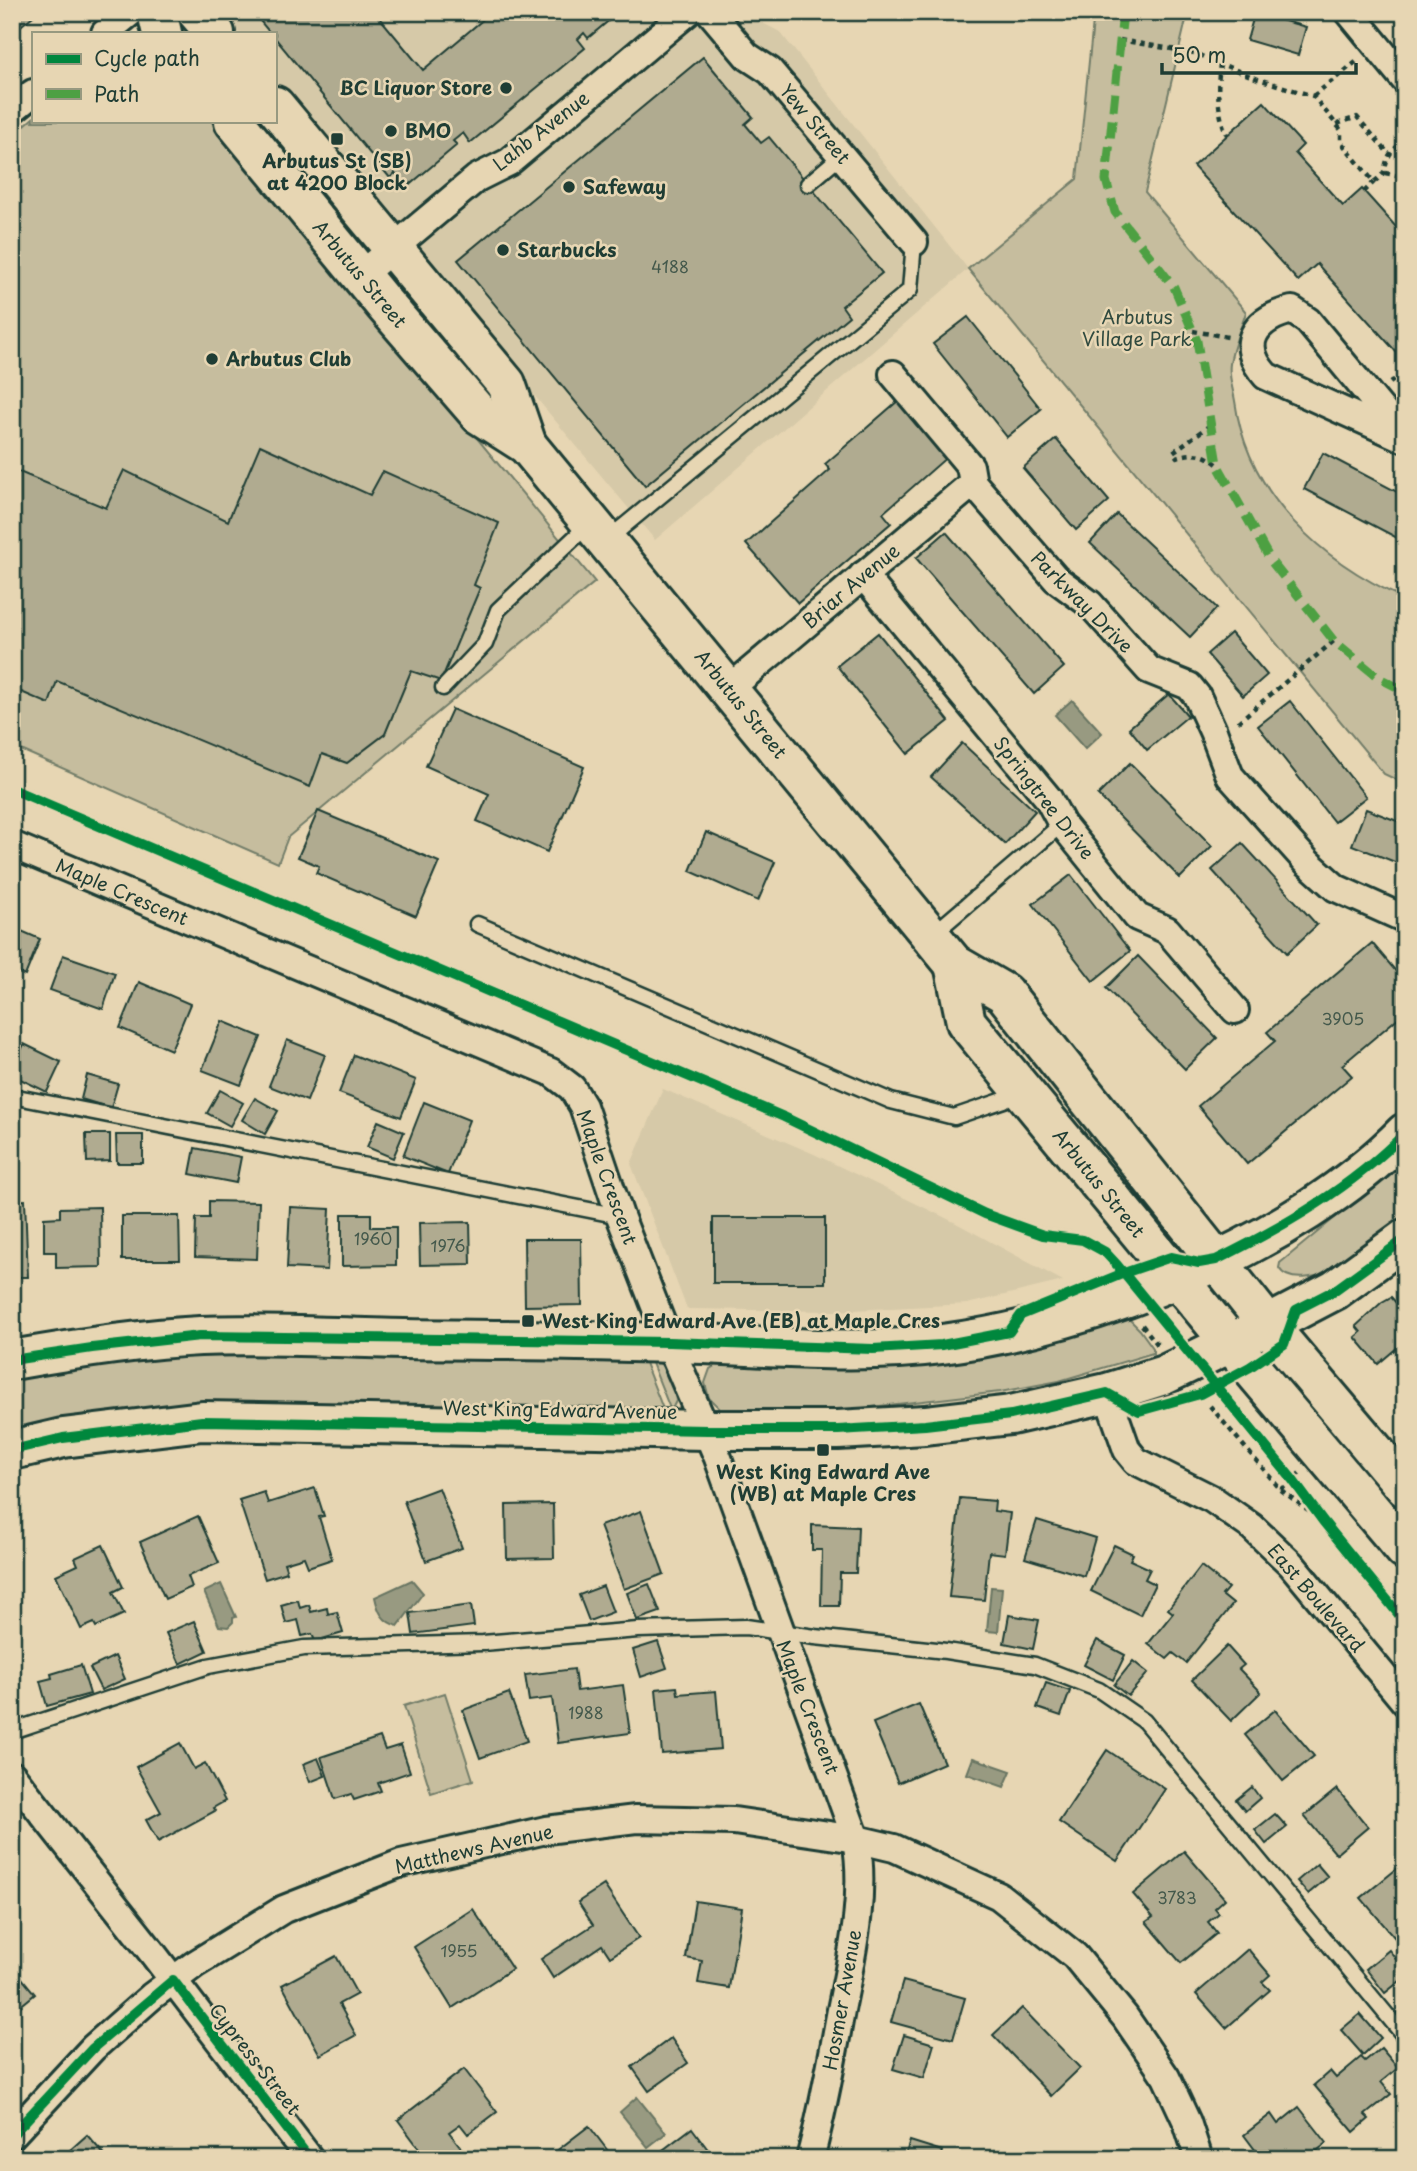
<svg xmlns="http://www.w3.org/2000/svg" width="1417" height="2171" font-family="'Playpen Sans',sans-serif">
	<style>
		.built { fill: #d6c9a8 }
		.green { fill: #c6bd9e; stroke: #727d69; stroke-width: 2 }
		.water { fill: #989a81; stroke: #687562; stroke-width: 2 }
		.building { fill: #b0ab90; stroke: #1f3d34; stroke-width: 2 }
		.lines { fill: none; stroke-linecap: round; stroke-linejoin: round }
		.lane-casing { stroke: #1f3d34; stroke-width: 19 }
		.street-casing { stroke: #1f3d34; stroke-width: 32 }
		.secondary-casing { stroke: #1f3d34; stroke-width: 44 }
		.path { stroke: #1f3d34; stroke-width: 4.5; stroke-dasharray: 5 5; stroke-linecap: butt }
		.lane { stroke: #e7d6b3; stroke-width: 14 }
		.street { stroke: #e7d6b3; stroke-width: 26 }
		.secondary { stroke: #e7d6b3; stroke-width: 38 }
		.quiet { stroke: #4da043; stroke-width: 9; stroke-dasharray: 18 9; stroke-linecap: butt }
		.cycleway-casing { stroke: #e7d6b3; stroke-width: 15 }
		.cycleway { stroke: #00873e; stroke-width: 10 }
		.poi-dot { fill: #1f3d34; stroke: #e7d6b3; stroke-width: 2.5 }
		.labels { text-anchor: middle; stroke-width: 5; stroke-linejoin: round; paint-order: stroke }
		.number-label { font-size: 16px; fill: #43584b }
		.poi-label { font-size: 19px; font-weight: bold; fill: #1f3d34; stroke: #e7d6b3; text-anchor: start }
		.street-label { font-size: 19px; fill: #1f3d34; stroke: #e7d6b3 }
		.park-label { font-size: 19px; fill: #304a3f; stroke: #e7d6b3 }
	</style>
	<rect width="100%" height="100%" fill="#e7d6b3"/>
	<filter id="ink" filterUnits="userSpaceOnUse"><feTurbulence type="fractalNoise" baseFrequency=".0143" numOctaves="2"/><feDisplacementMap in="SourceGraphic" scale="14" xChannelSelector="R" yChannelSelector="G"/><feConvolveMatrix kernelMatrix="1 2 1 2 8 2 1 2 1" color-interpolation-filters="sRGB"/></filter>
	<g filter="url(#ink)">
		<g class="built">
			<polygon points="213,12 751,12 757,20 780,32 968,269 655,540 275,85 275,33 231,33"/>
			<polygon points="663,1089 814,1154 956,1223 1063,1281 967,1304 835,1311 687,1309 631,1164"/>
		</g>
		<g class="green">
			<path d="M1094,12H1188L1145,192L1246,312C1241,329 1232,347 1230,364C1228,375 1233,389 1235,401C1248,496 1321,561 1405,599V784L1384,774L968,269L1077,179Z"/>
			<polygon points="33,118 33,121 217,121 595,582 288,837 278,863 12,746 12,136"/>
			<path d="M1405,1160V1221C1385,1236 1364,1256 1342,1267C1327,1275 1289,1286 1279,1268L1280,1263Z"/>
			<polygon points="1127,1317 1140,1330 1153,1348 1153,1353 1059,1381 1000,1392 820,1413 730,1414 721,1410 709,1398 705,1383 710,1369 723,1361"/>
			<polygon points="183,1353 643,1358 665,1414 12,1436 12,1376"/>
			<path d="M650,1358C667,1363 674,1384 676,1401L671,1411Z"/>
			<polygon points="445,1693 473,1780 431,1793 404,1706"/>
		</g>
		<g class="water">
			<polygon points="1072,700 1102,733 1085,749 1055,715"/>
			<path d="M412,1580L423,1593L398,1626C382,1622 378,1611 375,1597Z"/>
			<polygon points="221,1584 236,1617 233,1618 233,1622 228,1627 219,1626 204,1592"/>
			<polygon points="991,1587 1002,1588 998,1632 987,1631"/>
			<polygon points="973,1758 1011,1771 1004,1787 967,1774"/>
			<polygon points="637,2097 666,2133 648,2147 620,2112"/>
		</g>
		<g class="building">
			<polygon points="12,12 38,12 12,33"/>
			<polygon points="261,12 375,12 423,70 492,12 619,12 588,38 584,33 578,39 585,48 470,143 463,133 453,141 457,145 407,187 395,173 390,178 275,38 275,33 270,33 256,16"/>
			<polygon points="1255,12 1276,12 1274,18 1306,27 1298,55 1247,40"/>
			<polygon points="703,57 753,117 745,124 761,143 769,137 882,273 842,306 849,316 645,486 458,260"/>
			<polygon points="1264,102 1303,145 1295,153 1343,206 1362,189 1405,237 1405,350 1399,355 1317,264 1298,281 1193,166"/>
			<polygon points="968,317 1041,409 1007,437 933,344"/>
			<polygon points="899,400 948,456 883,513 891,523 798,603 746,544 830,470 825,464"/>
			<polygon points="1056,439 1109,501 1076,530 1023,468"/>
			<polygon points="260,445 370,495 383,471 499,523 474,585 480,588 441,681 411,671 385,734 347,763 322,754 310,787 57,681 49,704 12,688 12,469 106,508 124,470 228,521"/>
			<polygon points="1323,453 1405,496 1405,542 1304,489"/>
			<polygon points="1117,514 1217,608 1190,637 1090,543"/>
			<polygon points="946,532 1064,667 1034,694 916,558"/>
			<polygon points="878,633 949,721 908,754 837,666"/>
			<polygon points="1231,633 1267,675 1243,696 1207,654"/>
			<polygon points="1169,694 1188,716 1147,750 1129,728"/>
			<polygon points="1290,701 1366,797 1334,822 1258,726"/>
			<polygon points="452,709 584,767 547,852 477,821 489,794 426,766"/>
			<polygon points="962,743 1035,811 1005,844 931,777"/>
			<polygon points="1130,763 1212,846 1180,878 1098,795"/>
			<polygon points="1366,809 1405,824 1405,866 1352,845"/>
			<polygon points="318,811 439,862 416,916 316,873 319,866 298,857"/>
			<polygon points="706,832 775,862 758,901 690,871"/>
			<polygon points="1242,843 1317,925 1287,953 1212,870"/>
			<polygon points="1071,875 1130,951 1093,981 1033,904"/>
			<polygon points="12,927 40,939 25,976 12,970"/>
			<polygon points="1372,943 1405,982 1405,1012 1342,1065 1352,1076 1247,1164 1198,1106 1275,1041 1267,1032"/>
			<polygon points="63,955 115,973 103,1009 50,990"/>
			<polygon points="1138,956 1217,1038 1185,1069 1106,988"/>
			<polygon points="139,982 190,1004 171,1050 120,1028"/>
			<polygon points="222,1021 261,1037 241,1085 202,1070"/>
			<polygon points="287,1040 325,1055 307,1101 269,1086"/>
			<polygon points="24,1044 61,1062 47,1092 12,1075 12,1068"/>
			<polygon points="354,1055 416,1080 401,1117 339,1093"/>
			<polygon points="87,1075 118,1084 111,1108 81,1099"/>
			<polygon points="220,1090 243,1103 230,1126 207,1113"/>
			<polygon points="255,1098 278,1111 265,1134 242,1120"/>
			<polygon points="424,1102 469,1120 448,1174 403,1156"/>
			<polygon points="378,1121 404,1132 393,1158 367,1147"/>
			<polygon points="86,1134 110,1134 110,1161 87,1162"/>
			<polygon points="116,1135 143,1135 143,1163 117,1163"/>
			<polygon points="195,1148 241,1157 236,1183 190,1174"/>
			<polygon points="25,1200 28,1277 12,1277 12,1201"/>
			<polygon points="209,1201 259,1202 257,1259 195,1257 196,1218 209,1218"/>
			<polygon points="100,1207 101,1267 56,1268 56,1252 44,1252 44,1218 60,1217 60,1208"/>
			<polygon points="290,1207 330,1209 327,1270 287,1268"/>
			<polygon points="342,1214 371,1214 371,1227 396,1227 396,1265 342,1266"/>
			<polygon points="122,1216 179,1216 180,1260 122,1260"/>
			<rect x="713" y="1218" width="112" height="65"/>
			<polygon points="470,1222 471,1264 420,1265 419,1223"/>
			<polygon points="524,1239 581,1239 582,1305 525,1306"/>
			<polygon points="1391,1297 1405,1313 1405,1341 1378,1364 1355,1337 1361,1332 1356,1326 1382,1302"/>
			<polygon points="1405,1370 1405,1389 1396,1378"/>
			<polygon points="315,1488 324,1516 319,1517 332,1559 308,1567 304,1557 284,1563 287,1572 265,1579 239,1500 264,1492 268,1503"/>
			<polygon points="439,1488 462,1548 426,1561 404,1501"/>
			<polygon points="960,1498 995,1501 994,1511 1010,1513 1005,1554 989,1552 984,1600 949,1597"/>
			<polygon points="553,1504 554,1558 507,1559 506,1505"/>
			<polygon points="641,1511 664,1574 624,1589 600,1526"/>
			<polygon points="198,1516 219,1563 188,1576 192,1587 165,1599 140,1542"/>
			<polygon points="1037,1520 1095,1538 1084,1576 1025,1558"/>
			<polygon points="812,1525 858,1527 856,1573 840,1573 839,1606 821,1606 822,1550 812,1550"/>
			<polygon points="103,1545 123,1587 113,1592 124,1614 96,1627 94,1623 81,1629 56,1575 78,1565 75,1558"/>
			<polygon points="1114,1545 1133,1554 1130,1560 1150,1569 1145,1579 1155,1584 1140,1615 1091,1591"/>
			<polygon points="1201,1566 1228,1588 1222,1595 1233,1604 1186,1663 1173,1653 1167,1659 1148,1644 1173,1613 1168,1609"/>
			<polygon points="649,1584 660,1612 637,1620 627,1593"/>
			<polygon points="603,1586 613,1612 589,1621 579,1595"/>
			<polygon points="298,1600 300,1608 309,1605 311,1612 327,1608 328,1614 337,1612 343,1633 315,1641 312,1634 302,1636 298,1620 286,1623 281,1605"/>
			<polygon points="471,1605 474,1626 413,1634 410,1613"/>
			<polygon points="1009,1615 1039,1620 1033,1649 1004,1643"/>
			<polygon points="194,1621 207,1651 180,1664 166,1633"/>
			<polygon points="1097,1640 1125,1655 1113,1680 1084,1665"/>
			<polygon points="658,1642 667,1668 641,1677 633,1650"/>
			<polygon points="1227,1646 1244,1665 1239,1669 1261,1692 1231,1721 1192,1680"/>
			<polygon points="115,1656 125,1679 101,1690 90,1668"/>
			<polygon points="1133,1661 1148,1673 1128,1696 1114,1685"/>
			<polygon points="81,1665 90,1694 47,1706 40,1681 52,1678 51,1674"/>
			<polygon points="574,1669 577,1691 623,1685 630,1733 558,1743 552,1698 529,1701 525,1675"/>
			<polygon points="1046,1683 1070,1691 1061,1716 1037,1708"/>
			<polygon points="677,1687 678,1694 716,1691 721,1749 662,1754 656,1689"/>
			<polygon points="509,1693 527,1741 480,1758 463,1710"/>
			<polygon points="919,1704 944,1763 898,1783 873,1723"/>
			<polygon points="1275,1710 1314,1756 1283,1781 1245,1735"/>
			<polygon points="380,1737 385,1750 401,1745 410,1772 378,1783 381,1791 354,1800 351,1794 335,1799 321,1757"/>
			<polygon points="180,1743 194,1769 205,1763 225,1801 213,1808 215,1811 158,1842 146,1820 161,1812 136,1767"/>
			<polygon points="1107,1750 1165,1789 1117,1861 1059,1822"/>
			<polygon points="318,1758 325,1776 310,1782 303,1764"/>
			<polygon points="1252,1787 1260,1798 1245,1811 1236,1800"/>
			<polygon points="1337,1789 1368,1827 1336,1854 1304,1816"/>
			<polygon points="1275,1814 1287,1827 1266,1844 1255,1830"/>
			<polygon points="1184,1851 1225,1899 1215,1908 1219,1913 1208,1922 1217,1933 1181,1963 1146,1922 1153,1917 1133,1894"/>
			<polygon points="1405,1862 1405,1950 1361,1898"/>
			<polygon points="1317,1864 1328,1877 1308,1894 1297,1881"/>
			<polygon points="604,1885 639,1938 610,1957 602,1945 553,1978 541,1959 593,1925 578,1902"/>
			<polygon points="695,1901 742,1908 729,1988 698,1983 702,1961 686,1958"/>
			<polygon points="473,1909 512,1969 452,2008 414,1947"/>
			<polygon points="1248,1949 1270,1975 1262,1982 1270,1990 1226,2028 1196,1994"/>
			<polygon points="1389,1950 1405,1970 1405,1977 1385,1993 1366,1969"/>
			<polygon points="336,1956 357,1994 339,2004 356,2035 320,2055 282,1985"/>
			<polygon points="12,1966 35,1994 12,2013"/>
			<polygon points="903,1981 965,1998 953,2039 891,2022"/>
			<polygon points="1022,2008 1080,2068 1051,2096 993,2035"/>
			<polygon points="1360,2014 1381,2038 1363,2055 1341,2030"/>
			<polygon points="904,2035 934,2044 924,2078 893,2069"/>
			<polygon points="671,2038 688,2063 649,2091 632,2067"/>
			<polygon points="1381,2048 1398,2068 1381,2082 1391,2094 1365,2115 1369,2119 1354,2132 1314,2085 1330,2071 1336,2078 1361,2057 1365,2061"/>
			<polygon points="464,2069 497,2112 468,2134 460,2124 449,2132 470,2159 427,2159 398,2120"/>
			<polygon points="1299,2107 1327,2143 1306,2159 1262,2159 1244,2135 1271,2114 1278,2124"/>
			<polygon points="589,2126 608,2151 598,2159 546,2159"/>
			<polygon points="692,2128 715,2159 651,2159"/>
			<polygon points="87,2135 108,2159 60,2159"/>
			<polygon points="910,2141 942,2151 940,2159 904,2159"/>
		</g>
		<g class="lines">
			<defs>
				<g id="lane">
					<polyline points="808,184 842,155"/>
					<polyline points="607,540 910,290 914,242"/>
					<polyline points="443,688 485,644 498,610 590,523"/>
					<polyline points="477,924 891,1101 954,1117 1004,1100 1019,1088"/>
					<polyline points="932,935 1062,824"/>
					<polyline points="12,1096 620,1216"/>
					<polyline points="12,1731 208,1666 304,1648 483,1643 638,1630 746,1627 815,1637 946,1651 1035,1665 1099,1690 1144,1721 1405,2037"/>
				</g>
				<g id="street">
					<polyline points="710,12 747,56 770,71 914,242"/>
					<polyline points="1349,12 1405,80"/>
					<polyline points="105,33 131,12"/>
					<polyline points="12,110 33,93"/>
					<polyline points="360,276 477,178 509,162 688,12"/>
					<polyline points="893,374 970,466 973,483 1056,579 1090,604 1149,670 1189,686 1197,696 1213,731 1230,776 1308,863 1336,888 1405,919"/>
					<path d="M1405,438L1308,321L1292,310C1255,319 1237,344 1266,376L1405,439"/>
					<polyline points="863,575 1048,798 1062,824 1137,917 1167,930 1235,1010"/>
					<polyline points="729,689 973,483"/>
					<path d="M12,845L551,1072L572,1088L583,1106L620,1216L676,1360L718,1458L856,1839C866,1895 852,1955 841,2010C832,2060 823,2110 810,2159"/>
					<polyline points="1107,1393 1127,1450 1136,1461 1212,1499 1252,1527 1291,1564 1405,1702"/>
					<polyline points="12,1775 154,1955 310,2159"/>
					<polyline points="12,2135 93,2048 152,1996 195,1964 284,1909 401,1863 546,1830 636,1819 734,1821 856,1839 894,1848 999,1896 1075,1956 1125,2017 1166,2077 1187,2122 1199,2159"/>
				</g>
				<g id="secondary">
					<polyline points="157,12 162,33"/>
					<polyline points="197,12 215,33"/>
					<polyline points="275,106 506,384 527,445"/>
					<polyline points="234,121 384,304 480,415 527,445 954,964 1004,993 1268,1325 1405,1487"/>
					<polyline points="954,964 966,1022 1257,1375 1405,1550"/>
					<path d="M12,1360C74,1349 138,1339 200,1336C267,1333 336,1338 404,1339C493,1340 583,1340 673,1343C762,1345 854,1356 942,1344C1096,1324 1295,1245 1405,1133"/>
					<polyline points="12,1450 63,1438 202,1421 707,1430 838,1430 925,1425 1011,1415 1107,1393 1164,1375 1268,1325 1335,1290 1405,1239"/>
				</g>
			</defs>
			<use href="#lane" class="lane-casing"/>
			<use href="#street" class="street-casing"/>
			<use href="#secondary" class="secondary-casing"/>
			<g class="path">
				<path d="M1120,40L1194,53L1258,79L1313,96L1341,130V142L1374,182C1390,169 1382,170 1389,156C1392,150 1401,144 1405,138"/>
				<path d="M1220,64C1217,87 1217,114 1227,135"/>
				<polyline points="1313,96 1356,62"/>
				<polyline points="1337,124 1357,117 1389,154"/>
				<polyline points="1385,173 1401,176 1405,181"/>
				<polyline points="1364,192 1374,182"/>
				<polyline points="1193,331 1228,337"/>
				<polyline points="1390,383 1397,377 1405,378"/>
				<path d="M1210,425L1173,452L1177,457C1194,452 1203,453 1217,464"/>
				<polyline points="1238,722 1334,641"/>
				<polyline points="1142,1325 1158,1345"/>
				<polyline points="1210,1406 1281,1490 1323,1521"/>
				<polyline points="1268,1449 1276,1443"/>
				<polyline points="1281,1490 1301,1472"/>
			</g>
			<use href="#lane" class="lane"/>
			<use href="#street" class="street"/>
			<use href="#secondary" class="secondary"/>
			<polyline class="quiet" points="1123,12 1106,180 1115,212 1174,287 1197,341 1217,464 1271,561 1334,641 1379,678 1405,691"/>
			<defs>
				<g id="cycleway">
					<polyline points="12,789 784,1117 985,1214 1043,1235 1083,1240 1105,1252 1117,1265 1292,1479 1323,1521 1405,1622"/>
					<path d="M12,1360L92,1348L200,1336L669,1342L873,1349L942,1345L1009,1332L1021,1315L1124,1273L1171,1257L1199,1263L1216,1260C1285,1226 1351,1188 1405,1133"/>
					<polyline points="12,1450 63,1438 202,1421 707,1430 838,1430 925,1425 1011,1415 1107,1393 1139,1411 1200,1394 1250,1367 1284,1344 1296,1310 1335,1290 1405,1239"/>
					<polyline points="12,2135 93,2048 173,1980 310,2159"/>
				</g>
			</defs>
			<use href="#cycleway" class="cycleway-casing"/>
			<use href="#cycleway" class="cycleway"/>
		</g>
	</g>
	<g class="poi-dot">
		<circle cx="506" cy="88" r="7"/>
		<circle cx="391" cy="131" r="7"/>
		<rect x="330" y="132" width="14" height="14" rx="3.5"/>
		<circle cx="569" cy="187" r="7"/>
		<circle cx="503" cy="250" r="7"/>
		<circle cx="212" cy="359" r="7"/>
		<rect x="521" y="1314" width="14" height="14" rx="3.5"/>
		<rect x="816" y="1443" width="14" height="14" rx="3.5"/>
	</g>
	<g class="labels">
		<g class="number-label">
			<text x="670" y="273">4188</text>
			<text x="1343" y="1025">3905</text>
			<text x="373" y="1245">1960</text>
			<text x="448" y="1252">1976</text>
			<text x="586" y="1719">1988</text>
			<text x="1177" y="1904">3783</text>
			<text x="459" y="1957">1955</text>
		</g>
		<g class="poi-label">
			<text x="492" y="95" text-anchor="end">BC Liquor Store</text>
			<text x="405" y="138">BMO</text>
			<text x="337" y="168" text-anchor="middle">Arbutus St (SB)<tspan x="337" dy="22">at 4200 Block</tspan></text>
			<text x="583" y="194">Safeway</text>
			<text x="517" y="257">Starbucks</text>
			<text x="226" y="366">Arbutus Club</text>
			<text x="542" y="1328">West King Edward Ave (EB) at Maple Cres</text>
			<text x="823" y="1479" text-anchor="middle">West King Edward Ave<tspan x="823" dy="22">(WB) at Maple Cres</tspan></text>
		</g>
		<g class="street-label">
			<text transform="translate(815 124) rotate(50)" y="7">Yew Street</text>
			<text transform="translate(541 131) rotate(-38)" y="7">Lahb Avenue</text>
			<text transform="translate(360 274) rotate(50)" y="7">Arbutus Street</text>
			<text transform="translate(851 586) rotate(-40)" y="7">Briar Avenue</text>
			<text transform="translate(1082 602) rotate(45)" y="7">Parkway Drive</text>
			<text transform="translate(741 704) rotate(51)" y="7">Arbutus Street</text>
			<text transform="translate(1044 798) rotate(52)" y="7">Springtree Drive</text>
			<text transform="translate(122 892) rotate(23)" y="7">Maple Crescent</text>
			<text transform="translate(607 1177) rotate(70)" y="7">Maple Crescent</text>
			<text transform="translate(1099 1183) rotate(51)" y="7">Arbutus Street</text>
			<text transform="translate(560 1410) rotate(1)" y="7">West King Edward Avenue</text>
			<text transform="translate(1316 1598) rotate(49)" y="7">East Boulevard</text>
			<text transform="translate(808 1707) rotate(69)" y="7">Maple Crescent</text>
			<text transform="translate(474 1849) rotate(-13)" y="7">Matthews Avenue</text>
			<text transform="translate(842 2000) rotate(-80)" y="7">Hosmer Avenue</text>
			<text transform="translate(255 2059) rotate(52)" y="7">Cypress Street</text>
		</g>
		<g class="park-label">
			<text x="1137" y="324">Arbutus<tspan x="1137" dy="22">Village Park</tspan></text>
		</g>
	</g>
	<rect width="1417" height="2171" fill="none" stroke="#e7d6b3" stroke-width="42"/>
	<rect x="21" y="21" width="1375" height="2129" fill="none" stroke="#1f3d34" stroke-width="2.5" filter="url(#ink)"/>
	<rect x="32" y="32" width="245" height="91" fill="#e7d6b3" stroke="#979980" stroke-width="2"/>
	<rect x="46" y="54" width="35" height="10" fill="#00873e" stroke="#979980" stroke-width="2"/>
	<text x="94" y="66" font-size="21" fill="#1f3d34">Cycle path</text>
	<rect x="46" y="89" width="35" height="10" fill="#4da043" stroke="#979980" stroke-width="2"/>
	<text x="94" y="102" font-size="21" fill="#1f3d34">Path</text>
	<path d="M1162 63v10h194v-10" fill="none" stroke="#1f3d34" stroke-width="3.5"/>
	<text x="1172" y="63" font-size="21" fill="#1f3d34" stroke="#e7d6b3" stroke-width="5" paint-order="stroke">50 m</text>
</svg>
